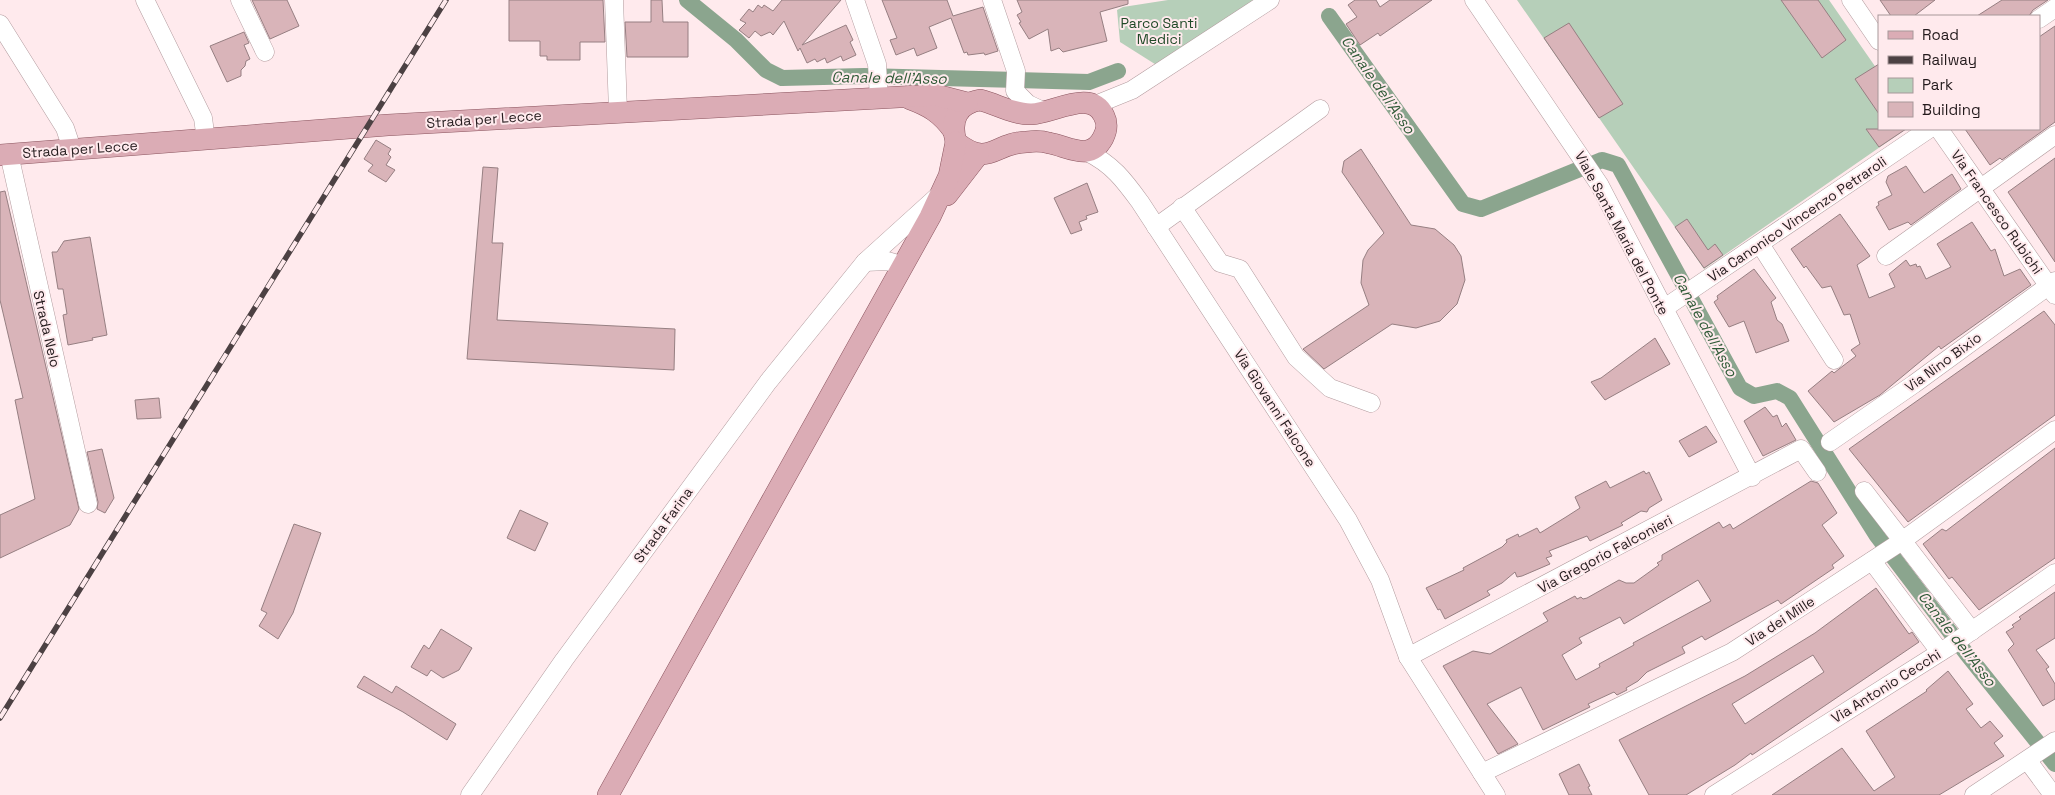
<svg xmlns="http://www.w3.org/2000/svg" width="2055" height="795" font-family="'Space Grotesk',sans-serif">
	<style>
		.green { fill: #b6cfb9 }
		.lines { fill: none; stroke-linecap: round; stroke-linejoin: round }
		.canal { stroke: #8ba58e; stroke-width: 16 }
		.building { fill: #d9b4b9; stroke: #967f82; fill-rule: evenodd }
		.minor-casing { stroke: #b39c9f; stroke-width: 19 }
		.major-casing { stroke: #8b555f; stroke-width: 22 }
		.minor { stroke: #fff; stroke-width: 18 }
		.major { stroke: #dbacb5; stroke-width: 21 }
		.rail-casing { stroke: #4c4143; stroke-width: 5.5 }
		.rail { stroke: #ffeaed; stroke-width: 4; stroke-dasharray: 11; stroke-linecap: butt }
		.labels { text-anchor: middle; stroke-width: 4; stroke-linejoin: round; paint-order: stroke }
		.park-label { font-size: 14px; fill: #204927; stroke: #ffeaed }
		.street-label { font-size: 14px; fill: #241b1d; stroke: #ffeaed }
		.water-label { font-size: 15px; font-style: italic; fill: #315b38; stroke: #ffeaed }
	</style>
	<rect width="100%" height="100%" fill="#ffeaed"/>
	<g class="green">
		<polygon points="1168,0 1257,0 1158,66 1120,42 1117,10 1123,7"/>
		<polygon points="1517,0 1829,0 1879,72 1879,129 1906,129 1704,269"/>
	</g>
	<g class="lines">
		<g class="canal">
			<polyline points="687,0 736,40 766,70 782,78 864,76 1089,82 1118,71"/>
			<polyline points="1329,16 1463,204 1481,209 1602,160 1618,165 1740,388 1754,396 1777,391 1790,398 1877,536 1966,653 2055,764"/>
		</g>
	</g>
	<g class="building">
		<polygon points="252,0 287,0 299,26 270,39"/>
		<polygon points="509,0 603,0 605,42 580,42 580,60 547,60 547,56 540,56 540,41 509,41"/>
		<polygon points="651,0 662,0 663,22 688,22 688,57 627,57 625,22 651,22"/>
		<polygon points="782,0 841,0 802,45 846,25 853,40 850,42 856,55 843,61 841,56 827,63 825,58 817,62 815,59 807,63 800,48 798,51 784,21 773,35 770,32 761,36 755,31 749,38 739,30 746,23 740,20 749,9 753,12 758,5 762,8 764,5 773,11"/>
		<polygon points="882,0 947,0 953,16 983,7 998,51 985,55 984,53 968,55 967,52 964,53 951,18 929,27 937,48 917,56 914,48 896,55 890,40 897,38"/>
		<polygon points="1017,0 1128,0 1128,4 1100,12 1107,41 1063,52 1059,48 1051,51 1048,29 1029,39 1019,23 1021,22 1017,15 1022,12"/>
		<polygon points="1355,0 1376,0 1380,7 1390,0 1432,0 1380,36 1378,33 1360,45 1346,24 1357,17 1348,5"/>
		<polygon points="1781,0 1818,0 1846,40 1822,58"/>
		<polygon points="1880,0 1935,0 1914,16 1891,16"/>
		<polygon points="2002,0 2048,0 2033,10 2029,16 1977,16"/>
		<polygon points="1569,23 1623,104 1599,118 1544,38"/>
		<polygon points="2055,26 2055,122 2002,160 2000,158 1990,165 1965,129 2039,129 2039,37"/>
		<polygon points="244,32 249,43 244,45 250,59 246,61 245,66 241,70 241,76 227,82 210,46"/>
		<polygon points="1879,64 1879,114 1855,79"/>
		<polygon points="1866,129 1906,129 1879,147"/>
		<polygon points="376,140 391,149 388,154 391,157 386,165 395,170 386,182 368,171 373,165 364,159"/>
		<polygon points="1361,149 1411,225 1435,229 1454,245 1461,256 1465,280 1457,304 1440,321 1416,328 1392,324 1324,369 1303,349 1369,305 1361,283 1363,260 1368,250 1384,233 1342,172 1344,161"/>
		<polygon points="2055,158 2055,262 2008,192"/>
		<polygon points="1906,166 1924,193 1952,174 1961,189 1911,225 1908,222 1889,230 1876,207 1879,205 1878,202 1892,195 1886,182 1888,176"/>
		<polygon points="483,167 498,168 492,243 503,243 497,320 675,329 674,370 467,359"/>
		<polygon points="1087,183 1098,212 1086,216 1087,219 1079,222 1082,230 1071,234 1054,198"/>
		<polygon points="5,191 79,509 70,525 0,558 0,515 35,499 15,400 23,398 0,300 0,192"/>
		<polygon points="1840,214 1870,256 1857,265 1869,298 1895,287 1889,274 1906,260 1910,266 1916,264 1917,267 1920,266 1926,279 1951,267 1937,244 1972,222 1991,251 1995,249 2004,276 2020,269 2031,285 1941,349 1939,346 1880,395 1834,422 1808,391 1832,371 1834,373 1839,369 1856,356 1851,350 1860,344 1850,314 1844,315 1831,286 1822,288 1806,266 1804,268 1791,249"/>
		<polygon points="1687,219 1708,250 1715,244 1723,255 1704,268 1675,227"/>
		<polygon points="90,237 107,335 92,338 93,340 68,345 63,315 67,314 63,289 58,289 52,252 57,252 64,241"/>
		<polygon points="1754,269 1776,298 1771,302 1777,320 1782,324 1789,341 1756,353 1744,321 1729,327 1714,302 1718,299 1717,296"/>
		<polygon points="2044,311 2055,325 2055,415 1908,522 1849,449"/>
		<polygon points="1655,338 1670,364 1605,400 1591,382 1601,378"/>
		<polygon points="159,398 161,418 137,419 135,400"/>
		<polygon points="1765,407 1773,417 1777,415 1782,427 1786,423 1796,440 1763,456 1744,421"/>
		<polygon points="1706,426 1717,442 1689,457 1679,441"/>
		<polygon points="2055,448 2055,558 1979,610 1952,577 1949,579 1923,544 1942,529 1946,531"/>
		<polygon points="102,449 114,498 105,513 97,509 98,502 87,452"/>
		<polygon points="1644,471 1646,474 1649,472 1662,500 1649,508 1647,512 1641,511 1621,523 1623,525 1590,541 1587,536 1549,551 1552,556 1546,558 1550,564 1522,576 1517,577 1515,572 1502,583 1487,591 1490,595 1445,619 1440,609 1438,610 1426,588 1464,570 1463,568 1502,547 1507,542 1506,540 1518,534 1519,537 1537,528 1540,533 1566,517 1580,508 1575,497 1606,481 1610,488"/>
		<path d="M1811,481L1818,483L1837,513L1822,525L1844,556L1832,565L1834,568L1781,604L1778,600L1705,640L1702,636L1682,647L1685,653L1647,672L1638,681L1626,688L1627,690L1617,695L1614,692L1588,704L1590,707L1543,730L1521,687L1487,704L1518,744L1498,754L1443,666L1473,651L1490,654L1548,621L1543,613L1575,596L1577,599L1581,597L1583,599L1587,598L1619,580L1626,583H1634L1659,565L1657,563L1662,560V555L1719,522L1723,528L1730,524L1733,529ZM1698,580L1711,601L1633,643L1634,645L1599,664L1600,667L1576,680L1562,655L1582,643L1579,638L1620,617L1624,624Z"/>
		<polygon points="520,510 548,523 535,551 507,538"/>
		<polygon points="294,524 321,533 293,613 278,639 259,626 267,613 261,610"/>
		<path d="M1876,588L1909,634L1912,632L1919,642L1752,755L1751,753L1735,765L1686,795H1649L1619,740L1745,676L1815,633ZM1813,655L1824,672L1745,724L1732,704Z"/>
		<polygon points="2055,592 2055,638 2036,650 2049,667 2046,669 2055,684 2055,699 2043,706 2008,650 2014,644 2006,632 2014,627 2012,625 2021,619 2019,617"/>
		<polygon points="441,629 472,648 459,670 443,678 431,670 427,676 411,667 424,645 429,649"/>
		<polygon points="1948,671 1973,704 1966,709 1981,728 1990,721 2003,736 1994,743 2004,756 1939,795 1772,795 1842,748 1874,791 1895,777 1866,731 1927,691 1926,690"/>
		<polygon points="364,676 392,693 396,686 456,724 447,740 403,712 357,687"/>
		<polygon points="1579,764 1590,786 1588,787 1592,795 1569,795 1559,774"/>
	</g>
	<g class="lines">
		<defs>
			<g id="minor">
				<polyline points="145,0 203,118 206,140"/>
				<polyline points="240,0 265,52"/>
				<polyline points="614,0 618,111"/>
				<polyline points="855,0 877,64 879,98"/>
				<polyline points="992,0 1016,71 1015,91 1028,104 1045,112"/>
				<polyline points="1474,0 1599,184 1752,477"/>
				<polyline points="1851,0 1879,41"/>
				<polyline points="2039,19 2055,8"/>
				<polyline points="0,24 65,128 72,149"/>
				<polyline points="1095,105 1132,90 1270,0"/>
				<polyline points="1939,129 2055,295"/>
				<path d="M1087,152C1112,164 1124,180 1140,202L1348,520L1380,580L1408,657L1496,795"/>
				<polyline points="9,154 88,504"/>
				<polyline points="1182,207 1220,263 1240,269 1296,357 1330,388 1371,403"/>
				<polyline points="1156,227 1320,109"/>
				<polyline points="1760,244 1834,360"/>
				<polyline points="1886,256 2055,135"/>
				<polyline points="865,262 887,261 901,265"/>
				<polyline points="1663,309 1929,129"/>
				<polyline points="1830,442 1914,384 2055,281"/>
				<polyline points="1864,491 1972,631"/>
				<polyline points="1872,561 1940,652"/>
				<polyline points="1408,657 1801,449 1817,472"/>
				<polyline points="2028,761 2053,795"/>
				<polyline points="1482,773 1732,652 1899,543 2055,430"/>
				<polyline points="470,795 564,660 768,382 865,262 939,195"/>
				<polyline points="1714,795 1947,648 2055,573"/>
				<polyline points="1974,795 2055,741"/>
			</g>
			<g id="major">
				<path d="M910,99C929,106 941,113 953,130"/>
				<path d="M980,100C997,104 1014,115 1032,114C1054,113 1092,88 1104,116C1108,124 1107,130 1103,138C1090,162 1070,147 1049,143C1042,141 1034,141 1027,142C994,142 990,169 956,142C950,120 957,104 980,100Z"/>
				<polyline points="0,155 388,125 936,95 967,103"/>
				<polyline points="947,195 978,155"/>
				<polyline points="608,795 930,217 949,176 956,142"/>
			</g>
		</defs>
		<use href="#minor" class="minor-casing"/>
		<use href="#major" class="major-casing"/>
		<use href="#minor" class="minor"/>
		<use href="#major" class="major"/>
		<defs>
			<polyline id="rail" points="0,718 446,0"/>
		</defs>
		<use href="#rail" class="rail-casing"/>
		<use href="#rail" class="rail"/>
	</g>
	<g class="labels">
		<g class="park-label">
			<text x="1159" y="28">Parco Santi<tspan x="1159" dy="16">Medici</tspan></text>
		</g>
		<g class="street-label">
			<text transform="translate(484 119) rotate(-4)" y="5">Strada per Lecce</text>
			<text transform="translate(80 149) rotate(-4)" y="5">Strada per Lecce</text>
			<text transform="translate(1997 212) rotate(55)" y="5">Via Francesco Rubichi</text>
			<text transform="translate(1797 219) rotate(-34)" y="5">Via Canonico Vincenzo Petraroli</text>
			<text transform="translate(1622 233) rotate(62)" y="5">Viale Santa Maria del Ponte</text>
			<text transform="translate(47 329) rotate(77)" y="5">Strada Nelo</text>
			<text transform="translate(1943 362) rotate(-36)" y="5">Via Nino Bixio</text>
			<text transform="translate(1275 408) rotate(57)" y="5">Via Giovanni Falcone</text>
			<text transform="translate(663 525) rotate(-54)" y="5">Strada Farina</text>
			<text transform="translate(1605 554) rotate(-28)" y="5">Via Gregorio Falconieri</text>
			<text transform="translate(1780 621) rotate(-33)" y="5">Via dei Mille</text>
			<text transform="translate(1886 686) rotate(-32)" y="5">Via Antonio Cecchi</text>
		</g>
		<g class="water-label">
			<text transform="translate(889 78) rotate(1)" y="5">Canale dell'Asso</text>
			<text transform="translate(1378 85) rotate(55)" y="5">Canale dell'Asso</text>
			<text transform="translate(1705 325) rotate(61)" y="5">Canale dell'Asso</text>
			<text transform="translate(1957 639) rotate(52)" y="5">Canale dell'Asso</text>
		</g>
	</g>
	<rect x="1878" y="15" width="162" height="115" fill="#ffeaed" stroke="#a7979a"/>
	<rect x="1888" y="31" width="25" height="8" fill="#dbacb5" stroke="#a7979a"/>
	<text x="1922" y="40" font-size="15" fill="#241b1d">Road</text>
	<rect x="1888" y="56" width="25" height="8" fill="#4c4143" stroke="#a7979a"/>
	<text x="1922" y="65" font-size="15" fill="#241b1d">Railway</text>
	<rect x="1888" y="78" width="25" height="15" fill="#b6cfb9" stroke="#a7979a"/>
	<text x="1922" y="90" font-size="15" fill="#241b1d">Park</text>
	<rect x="1888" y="102" width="25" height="15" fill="#d9b4b9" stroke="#a7979a"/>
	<text x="1922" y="115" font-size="15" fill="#241b1d">Building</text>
</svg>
